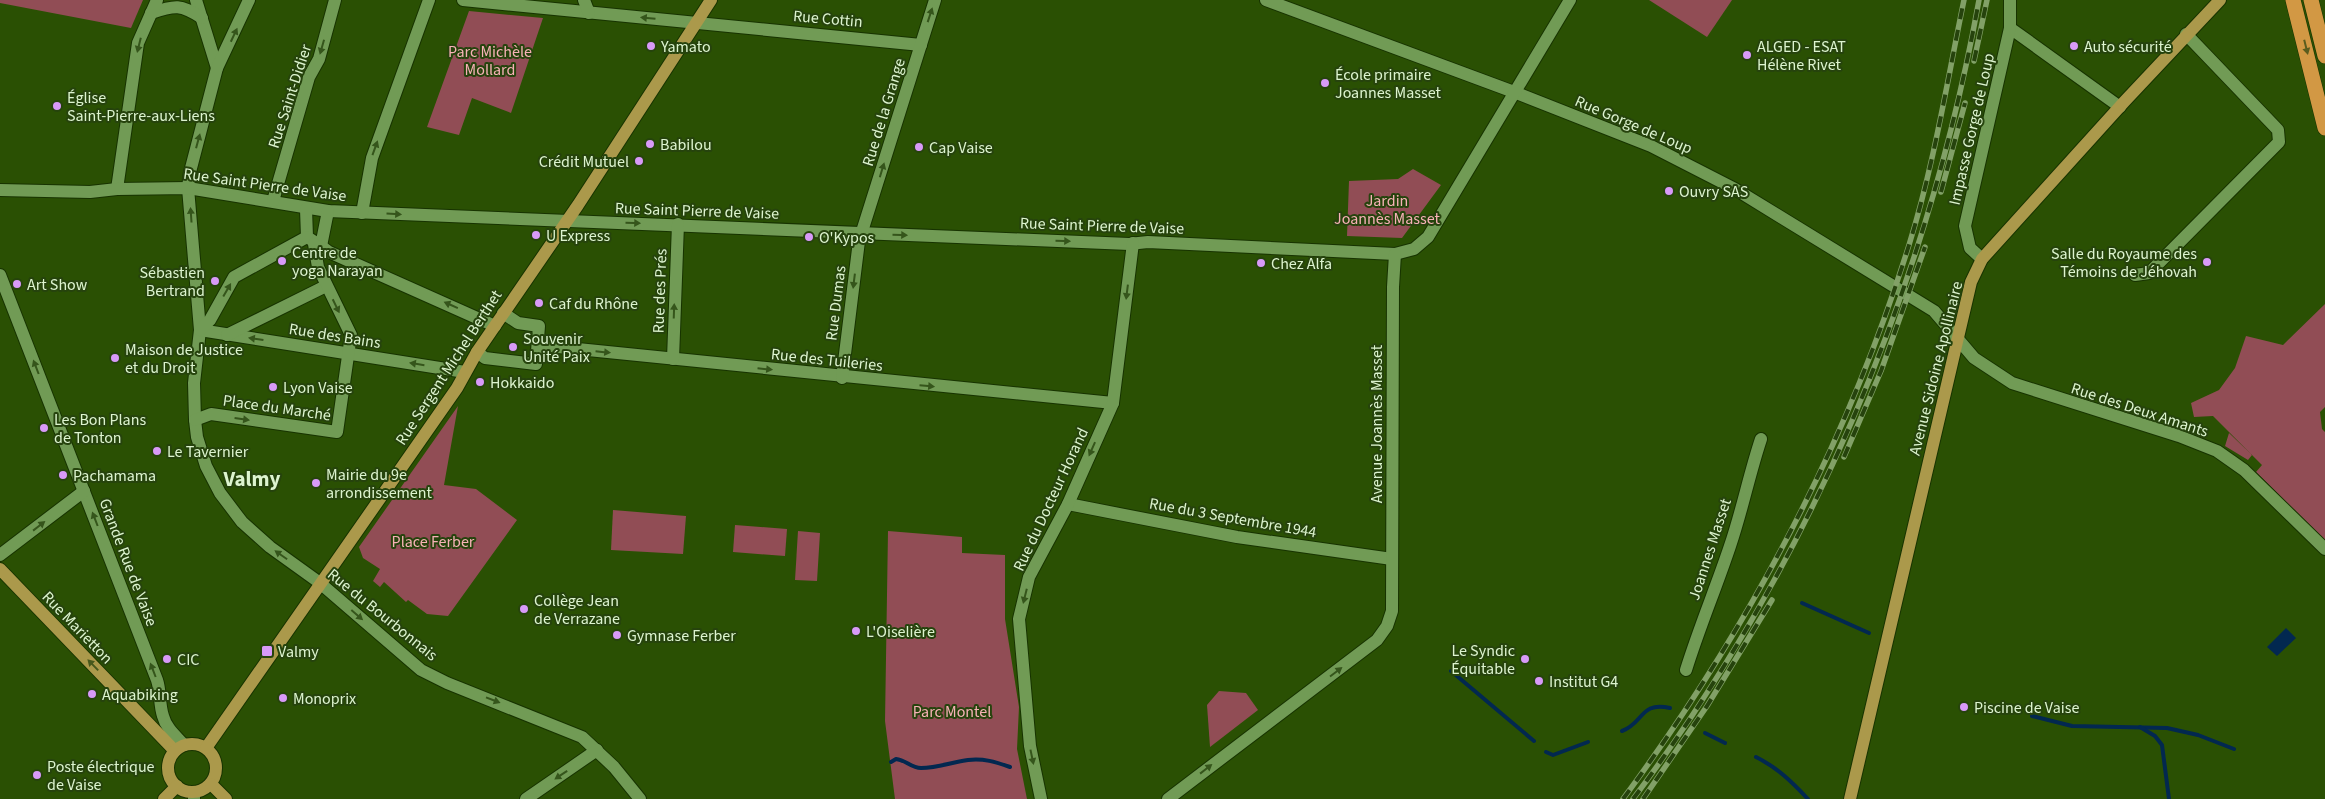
<svg xmlns="http://www.w3.org/2000/svg" width="2325" height="799" font-family="'Source Sans 3',sans-serif">
	<style>
		.green { fill: #914d55 }
		.water { fill: #022850 }
		.lines { fill: none; stroke-linecap: round; stroke-linejoin: round }
		.stream { stroke: #022850; stroke-width: 4 }
		.minor-casing { stroke: #173300; stroke-width: 14 }
		.major-casing { stroke: #173300; stroke-width: 14 }
		.highway-casing { stroke: #173300; stroke-width: 16 }
		.minor { stroke: #719b55; stroke-width: 12 }
		.major { stroke: #ab994b; stroke-width: 12 }
		.highway { stroke: #d29844; stroke-width: 15 }
		.rail-casing { stroke: #82a167; stroke-width: 5.5 }
		.rail { stroke: #26430d; stroke-width: 4; stroke-dasharray: 11; stroke-linecap: butt }
		.oneway { fill: #35551b }
		.oneway2 { fill: #5a5c1e }
		.oneway3 { fill: #47581c }
		.poi-dot { fill: #d89af8; stroke: #26430d; stroke-width: 2 }
		.labels { text-anchor: middle; stroke-width: 4; stroke-linejoin: round; paint-order: stroke }
		.street-label { font-size: 16px; fill: #ddf4cf; stroke: #26430d }
		.poi-label { font-size: 16px; fill: #ddf4cf; stroke: #26430d; text-anchor: start }
		.park-label { font-size: 16px; fill: #f7b2b7; stroke: #26430d }
		.district-label { font-size: 21px; font-weight: bold; fill: #ddf4cf; stroke: #26430d }
	</style>
	<rect width="100%" height="100%" fill="#2a5003"/>
	<g class="green">
		<polygon points="0,0 143,0 131,28 0,3"/>
		<polygon points="1649,0 1732,0 1707,37"/>
		<polygon points="469,11 543,18 511,113 472,98 459,135 427,127"/>
		<polygon points="1413,169 1441,185 1402,238 1347,236 1349,181 1398,179"/>
		<polygon points="2325,304 2325,407 2320,412 2322,429 2325,432 2325,540 2256,472 2262,465 2252,455 2248,460 2225,446 2229,433 2252,455 2213,416 2194,417 2191,403 2219,390 2235,368 2246,336 2283,345"/>
		<polygon points="458,406 444,485 476,489 517,520 448,616 427,614 408,600 406,602 384,582 380,587 373,581 380,569 363,558 359,547"/>
		<polygon points="613,510 686,516 683,554 611,550"/>
		<polygon points="735,525 787,529 785,556 733,552"/>
		<polygon points="798,531 820,533 817,581 795,580"/>
		<polygon points="888,531 962,537 962,553 1005,555 1005,619 1019,707 1017,749 1027,799 895,799 885,721"/>
		<polygon points="1219,691 1246,693 1258,710 1210,747 1207,705"/>
	</g>
	<polygon class="water" points="2286,628 2296,638 2277,656 2267,647"/>
	<g class="lines">
		<g class="stream">
			<polyline points="1802,603 1869,633"/>
			<polyline points="1451,671 1534,741"/>
			<polyline points="2032,716 2072,726 2167,728 2198,735 2234,749"/>
			<polyline points="2140,727 2155,736 2162,745 2169,799"/>
			<path d="M1622,731C1644,723 1640,701 1670,708"/>
			<polyline points="1705,733 1725,743"/>
			<polyline points="1546,752 1553,755 1588,742"/>
			<path d="M1756,757C1778,768 1792,782 1808,799"/>
			<path d="M891,762L896,759C906,760 911,768 921,768C937,768 953,762 968,760C983,758 996,762 1010,767"/>
		</g>
		<defs>
			<g id="minor">
				<polyline points="196,0 217,68"/>
				<polyline points="249,0 217,68 190,172 188,188 200,330 194,383 195,420 197,437 206,466 220,493 242,522 270,547 320,583 421,670 447,683 582,737 614,767 640,799"/>
				<polyline points="463,0 921,45"/>
				<polyline points="584,0 589,13"/>
				<polyline points="1266,0 1514,92 1651,146 1735,189 1934,311 1974,358 2012,383 2179,436 2217,451 2244,470 2325,549"/>
				<path d="M151,13C175,5 181,4 202,18"/>
				<polyline points="2010,28 2120,107"/>
				<polyline points="117,189 138,43 157,0"/>
				<polyline points="0,190 90,192 117,189 188,188 328,211 1129,244 1148,242 1395,254 1414,249 1428,237 1570,0"/>
				<polyline points="273,201 309,77 319,59 335,0"/>
				<polyline points="306,209 307,237 321,246 328,211"/>
				<polyline points="362,213 372,158 429,0"/>
				<polyline points="321,246 329,252 495,326"/>
				<polyline points="1982,259 1970,248 1965,226 2010,28 2010,0"/>
				<path d="M0,275L157,680C161,692 159,704 163,716C166,728 176,736 184,745"/>
				<polyline points="2135,275 2149,273 2279,142 2278,130 2186,34"/>
				<polyline points="200,330 465,372"/>
				<polyline points="200,330 210,320 234,277 307,237"/>
				<polyline points="227,335 326,286"/>
				<polyline points="538,345 1113,403"/>
				<polyline points="477,352 485,358 536,364 539,326 518,323 503,313"/>
				<polyline points="673,359 678,224"/>
				<polyline points="842,378 859,241 935,0"/>
				<polyline points="195,420 211,414 337,432 351,335 318,267 314,244"/>
				<polyline points="1068,504 1237,537 1392,559"/>
				<polyline points="0,555 84,491"/>
				<path d="M1686,670C1699,628 1716,588 1730,546C1742,511 1749,475 1761,439"/>
				<polyline points="194,799 194,792"/>
				<polyline points="526,799 597,750"/>
				<polyline points="1041,799 1030,746 1019,619 1029,577 1068,504 1113,403 1133,243"/>
				<polyline points="1168,799 1377,640 1387,626 1392,611 1393,287 1395,254"/>
			</g>
			<g id="major">
				<polyline points="0,569 175,751"/>
				<circle cx="192" cy="768" r="24"/>
				<polyline points="206,748 457,388 477,352 578,205 711,0"/>
				<polyline points="211,784 226,799"/>
				<polyline points="164,799 177,786"/>
				<polyline points="1850,799 1971,282 1982,259 2124,102 2220,0"/>
			</g>
			<g id="highway">
				<polyline points="2293,0 2325,128"/>
				<polyline points="2311,0 2325,56"/>
			</g>
		</defs>
		<use href="#minor" class="minor-casing"/>
		<use href="#major" class="major-casing"/>
		<use href="#highway" class="highway-casing"/>
		<use href="#minor" class="minor"/>
		<use href="#major" class="major"/>
		<use href="#highway" class="highway"/>
		<defs>
			<g id="rail">
				<polyline points="1974,61 1987,0"/>
				<polyline points="1941,192 1965,103"/>
				<polyline points="1844,457 1881,371 1925,247"/>
				<path d="M1623,799C1747,631 1847,444 1909,245C1934,165 1947,82 1964,0"/>
				<path d="M1633,799C1809,565 1927,288 1979,0"/>
				<polyline points="1643,799 1707,706 1772,600"/>
			</g>
		</defs>
		<use href="#rail" class="rail-casing"/>
		<use href="#rail" class="rail"/>
	</g>
	<defs><path id="oneway-solid" d="M-6-.8H1V-3.2L6.5 0L1 3.2V.8H-6Z" transform="scale(1.25)"/></defs>
	<g class="oneway">
		<use href="#oneway-solid" transform="translate(930 15) rotate(-72)"/>
		<use href="#oneway-solid" transform="translate(648 18) rotate(-175)"/>
		<use href="#oneway-solid" transform="translate(234 35) rotate(-65)"/>
		<use href="#oneway-solid" transform="translate(139 45) rotate(104)"/>
		<use href="#oneway-solid" transform="translate(322 47) rotate(106)"/>
		<use href="#oneway-solid" transform="translate(198 141) rotate(-75)"/>
		<use href="#oneway-solid" transform="translate(375 148) rotate(-70)"/>
		<use href="#oneway-solid" transform="translate(882 170) rotate(-73)"/>
		<use href="#oneway-solid" transform="translate(394 214) rotate(3)"/>
		<use href="#oneway-solid" transform="translate(191 215) rotate(-94)"/>
		<use href="#oneway-solid" transform="translate(633 223) rotate(2)"/>
		<use href="#oneway-solid" transform="translate(900 235) rotate(2)"/>
		<use href="#oneway-solid" transform="translate(1063 241) rotate(2)"/>
		<use href="#oneway-solid" transform="translate(854 281) rotate(97)"/>
		<use href="#oneway-solid" transform="translate(227 290) rotate(-60)"/>
		<use href="#oneway-solid" transform="translate(1127 292) rotate(97)"/>
		<use href="#oneway-solid" transform="translate(451 305) rotate(-156)"/>
		<use href="#oneway-solid" transform="translate(336 306) rotate(64)"/>
		<use href="#oneway-solid" transform="translate(674 311) rotate(-88)"/>
		<use href="#oneway-solid" transform="translate(256 339) rotate(-172)"/>
		<use href="#oneway-solid" transform="translate(603 352) rotate(6)"/>
		<use href="#oneway-solid" transform="translate(417 364) rotate(-171)"/>
		<use href="#oneway-solid" transform="translate(36 367) rotate(-111)"/>
		<use href="#oneway-solid" transform="translate(765 369) rotate(6)"/>
		<use href="#oneway-solid" transform="translate(927 386) rotate(5)"/>
		<use href="#oneway-solid" transform="translate(242 419) rotate(8)"/>
		<use href="#oneway-solid" transform="translate(1092 449) rotate(114)"/>
		<use href="#oneway-solid" transform="translate(95 519) rotate(-111)"/>
		<use href="#oneway-solid" transform="translate(39 526) rotate(-38)"/>
		<use href="#oneway-solid" transform="translate(281 555) rotate(-145)"/>
		<use href="#oneway-solid" transform="translate(1025 596) rotate(104)"/>
		<use href="#oneway-solid" transform="translate(357 615) rotate(41)"/>
		<use href="#oneway-solid" transform="translate(153 670) rotate(-111)"/>
		<use href="#oneway-solid" transform="translate(1336 672) rotate(-37)"/>
		<use href="#oneway-solid" transform="translate(493 700) rotate(21)"/>
		<use href="#oneway-solid" transform="translate(1032 757) rotate(78)"/>
		<use href="#oneway-solid" transform="translate(1206 769) rotate(-38)"/>
		<use href="#oneway-solid" transform="translate(561 775) rotate(146)"/>
	</g>
	<use class="oneway2" href="#oneway-solid" transform="translate(2306 47) rotate(76)"/>
	<use class="oneway3" href="#oneway-solid" transform="translate(93 665) rotate(-134)"/>
	<g class="poi-dot">
		<circle cx="651" cy="46" r="5"/>
		<circle cx="2074" cy="46" r="5"/>
		<circle cx="1747" cy="55" r="5"/>
		<circle cx="1325" cy="83" r="5"/>
		<circle cx="57" cy="106" r="5"/>
		<circle cx="650" cy="144" r="5"/>
		<circle cx="919" cy="147" r="5"/>
		<circle cx="639" cy="161" r="5"/>
		<circle cx="1669" cy="191" r="5"/>
		<circle cx="536" cy="235" r="5"/>
		<circle cx="809" cy="237" r="5"/>
		<circle cx="282" cy="261" r="5"/>
		<circle cx="2207" cy="262" r="5"/>
		<circle cx="1261" cy="263" r="5"/>
		<circle cx="215" cy="281" r="5"/>
		<circle cx="17" cy="284" r="5"/>
		<circle cx="539" cy="303" r="5"/>
		<circle cx="513" cy="347" r="5"/>
		<circle cx="115" cy="358" r="5"/>
		<circle cx="480" cy="382" r="5"/>
		<circle cx="273" cy="387" r="5"/>
		<circle cx="44" cy="428" r="5"/>
		<circle cx="157" cy="451" r="5"/>
		<circle cx="63" cy="475" r="5"/>
		<circle cx="316" cy="483" r="5"/>
		<circle cx="524" cy="609" r="5"/>
		<circle cx="856" cy="631" r="5"/>
		<circle cx="617" cy="635" r="5"/>
		<rect x="261" y="645" width="12" height="12" rx="2.5"/>
		<circle cx="167" cy="659" r="5"/>
		<circle cx="1525" cy="659" r="5"/>
		<circle cx="1539" cy="681" r="5"/>
		<circle cx="92" cy="694" r="5"/>
		<circle cx="283" cy="698" r="5"/>
		<circle cx="1964" cy="707" r="5"/>
		<circle cx="37" cy="775" r="5"/>
	</g>
	<g class="labels">
		<g class="street-label">
			<text transform="translate(828 18) rotate(5)" y="6">Rue Cottin</text>
			<text transform="translate(289 96) rotate(-72)" y="6">Rue Saint-Didier</text>
			<text transform="translate(883 112) rotate(-73)" y="6">Rue de la Grange</text>
			<text transform="translate(1634 124) rotate(23)" y="6">Rue Gorge de Loup</text>
			<text transform="translate(1971 129) rotate(-77)" y="6">Impasse Gorge de Loup</text>
			<text transform="translate(265 184) rotate(8)" y="6">Rue Saint Pierre de Vaise</text>
			<text transform="translate(697 210) rotate(2)" y="6">Rue Saint Pierre de Vaise</text>
			<text transform="translate(1102 225) rotate(2)" y="6">Rue Saint Pierre de Vaise</text>
			<text transform="translate(659 291) rotate(-88)" y="6">Rue des Prés</text>
			<text transform="translate(835 303) rotate(-83)" y="6">Rue Dumas</text>
			<text transform="translate(335 335) rotate(9)" y="6">Rue des Bains</text>
			<text transform="translate(827 359) rotate(6)" y="6">Rue des Tuileries</text>
			<text transform="translate(448 367) rotate(-57)" y="6">Rue Sergent Michel Berthet</text>
			<text transform="translate(1935 368) rotate(-76)" y="6">Avenue Sidoine Apollinaire</text>
			<text transform="translate(277 407) rotate(8)" y="6">Place du Marché</text>
			<text transform="translate(2140 409) rotate(18)" y="6">Rue des Deux Amants</text>
			<text transform="translate(1376 424) rotate(-90)" y="6">Avenue Joannès Masset</text>
			<text transform="translate(1050 499) rotate(-65)" y="6">Rue du Docteur Horand</text>
			<text transform="translate(1233 517) rotate(10)" y="6">Rue du 3 Septembre 1944</text>
			<text transform="translate(1709 549) rotate(-72)" y="6">Joannes Masset</text>
			<text transform="translate(129 562) rotate(69)" y="6">Grande Rue de Vaise</text>
			<text transform="translate(383 614) rotate(39)" y="6">Rue du Bourbonnais</text>
			<text transform="translate(78 627) rotate(46)" y="6">Rue Marietton</text>
		</g>
		<g class="poi-label">
			<text x="661" y="52">Yamato</text>
			<text x="1757" y="52">ALGED - ESAT<tspan x="1757" dy="18">Hélène Rivet</tspan></text>
			<text x="2084" y="52">Auto sécurité</text>
			<text x="1335" y="80">École primaire<tspan x="1335" dy="18">Joannes Masset</tspan></text>
			<text x="67" y="103">Église<tspan x="67" dy="18">Saint-Pierre-aux-Liens</tspan></text>
			<text x="660" y="150">Babilou</text>
			<text x="929" y="153">Cap Vaise</text>
			<text x="629" y="167" text-anchor="end">Crédit Mutuel</text>
			<text x="1679" y="197">Ouvry SAS</text>
			<text x="546" y="241">U Express</text>
			<text x="819" y="243">O'Kypos</text>
			<text x="292" y="258">Centre de<tspan x="292" dy="18">yoga Narayan</tspan></text>
			<text x="2197" y="259" text-anchor="end">Salle du Royaume des<tspan x="2197" dy="18">Témoins de Jéhovah</tspan></text>
			<text x="1271" y="269">Chez Alfa</text>
			<text x="205" y="278" text-anchor="end">Sébastien<tspan x="205" dy="18">Bertrand</tspan></text>
			<text x="27" y="290">Art Show</text>
			<text x="549" y="309">Caf du Rhône</text>
			<text x="523" y="344">Souvenir<tspan x="523" dy="18">Unité Paix</tspan></text>
			<text x="125" y="355">Maison de Justice<tspan x="125" dy="18">et du Droit</tspan></text>
			<text x="490" y="388">Hokkaido</text>
			<text x="283" y="393">Lyon Vaise</text>
			<text x="54" y="425">Les Bon Plans<tspan x="54" dy="18">de Tonton</tspan></text>
			<text x="167" y="457">Le Tavernier</text>
			<text x="326" y="480">Mairie du 9e<tspan x="326" dy="18">arrondissement</tspan></text>
			<text x="73" y="481">Pachamama</text>
			<text x="534" y="606">Collège Jean<tspan x="534" dy="18">de Verrazane</tspan></text>
			<text x="866" y="637">L'Oiselière</text>
			<text x="627" y="641">Gymnase Ferber</text>
			<text x="1515" y="656" text-anchor="end">Le Syndic<tspan x="1515" dy="18">Équitable</tspan></text>
			<text x="278" y="657">Valmy</text>
			<text x="177" y="665">CIC</text>
			<text x="1549" y="687">Institut G4</text>
			<text x="102" y="700">Aquabiking</text>
			<text x="293" y="704">Monoprix</text>
			<text x="1974" y="713">Piscine de Vaise</text>
			<text x="47" y="772">Poste électrique<tspan x="47" dy="18">de Vaise</tspan></text>
		</g>
		<g class="park-label">
			<text x="490" y="57">Parc Michèle<tspan x="490" dy="18">Mollard</tspan></text>
			<text x="1387" y="206">Jardin<tspan x="1387" dy="18">Joannès Masset</tspan></text>
			<text x="433" y="547">Place Ferber</text>
			<text x="952" y="717">Parc Montel</text>
		</g>
		<g class="district-label">
			<text x="252" y="486">Valmy</text>
		</g>
	</g>
</svg>
